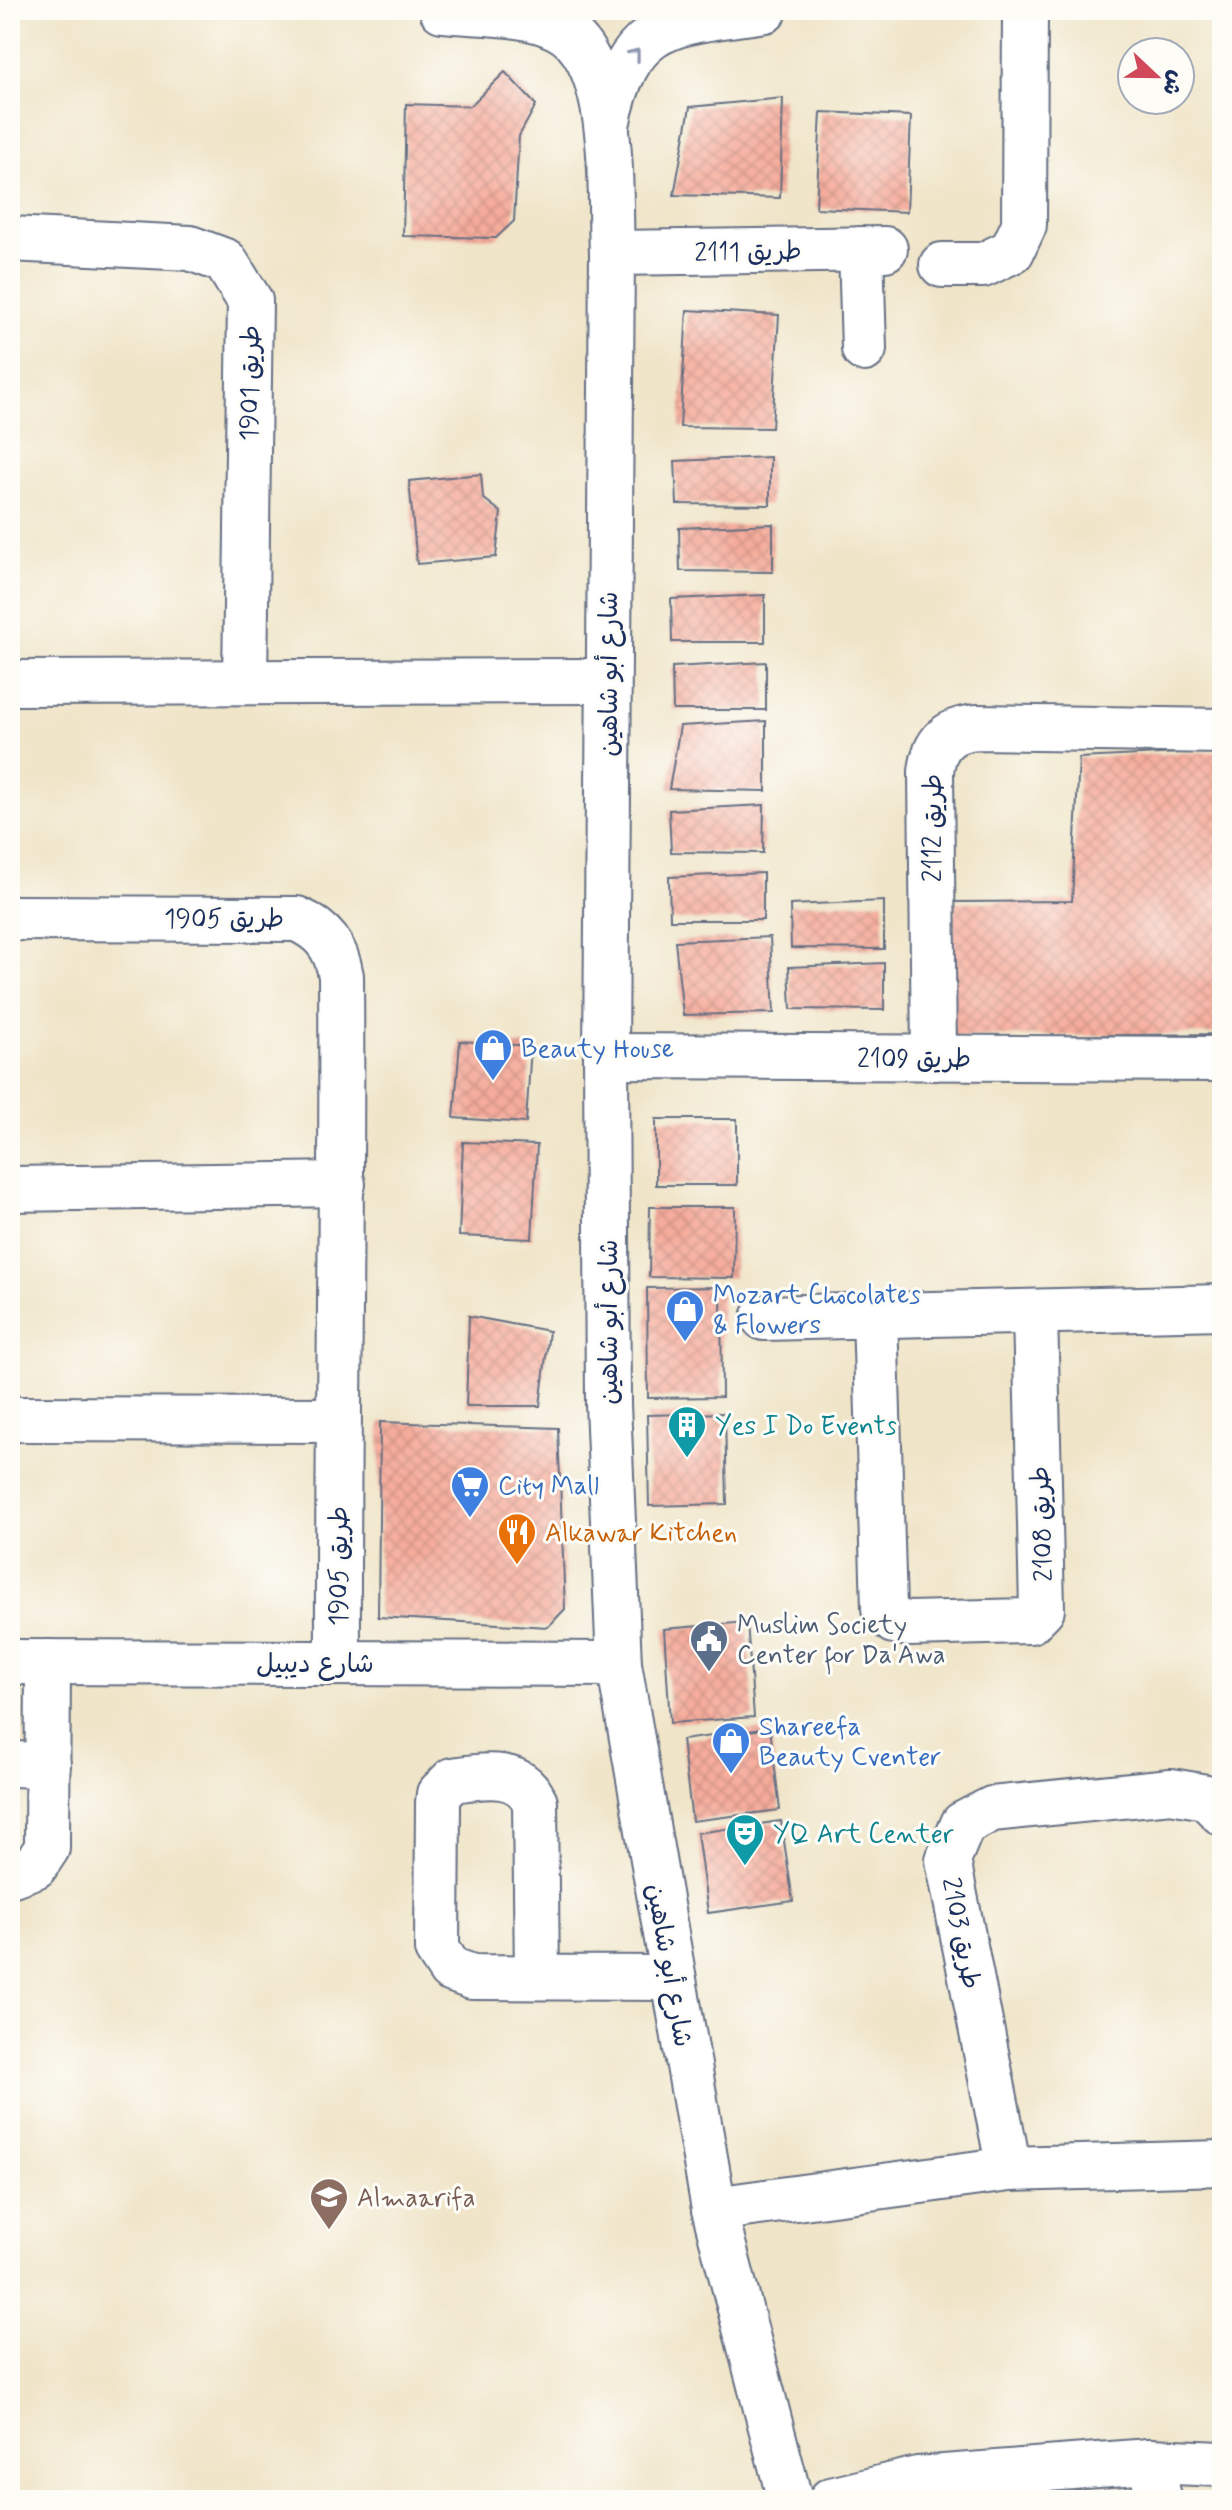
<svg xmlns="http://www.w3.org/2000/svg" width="1232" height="2510" font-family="Mynerve,'Playpen Sans Arabic',sans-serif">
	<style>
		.building { fill: url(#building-cross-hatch) }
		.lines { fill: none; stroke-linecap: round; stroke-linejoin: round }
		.minor-casing { stroke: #666f83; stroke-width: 48 }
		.minor { stroke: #fff; stroke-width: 44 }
		.oneway { stroke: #8d97ae }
		.labels { text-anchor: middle; stroke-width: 6; stroke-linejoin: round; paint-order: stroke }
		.street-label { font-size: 26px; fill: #1b2f5e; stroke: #fdfcf7 }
		.shop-label { font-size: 26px; fill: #366cbe; stroke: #fdfcf7; text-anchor: start }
		.culture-label { font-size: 26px; fill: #0d838f; stroke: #fdfcf7; text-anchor: start }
		.food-label { font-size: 26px; fill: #c56008; stroke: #fdfcf7; text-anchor: start }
		.service-label { font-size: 26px; fill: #4e5e75; stroke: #fdfcf7; text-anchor: start }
		.education-label { font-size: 26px; fill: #785e54; stroke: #fdfcf7; text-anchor: start }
	</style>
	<defs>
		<pattern id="building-cross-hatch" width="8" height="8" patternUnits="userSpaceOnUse" patternTransform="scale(2)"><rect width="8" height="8" fill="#f6ac9b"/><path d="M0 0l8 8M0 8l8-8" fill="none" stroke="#d29488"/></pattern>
	</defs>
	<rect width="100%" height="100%" fill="#fdfcf7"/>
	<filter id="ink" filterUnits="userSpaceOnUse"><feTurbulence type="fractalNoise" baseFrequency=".0125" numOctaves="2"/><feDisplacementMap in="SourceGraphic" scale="16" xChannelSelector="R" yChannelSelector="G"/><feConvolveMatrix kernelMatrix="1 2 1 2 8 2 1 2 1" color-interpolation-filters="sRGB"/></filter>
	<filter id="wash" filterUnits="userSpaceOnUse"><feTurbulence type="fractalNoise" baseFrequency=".006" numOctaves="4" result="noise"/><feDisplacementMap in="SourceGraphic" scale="32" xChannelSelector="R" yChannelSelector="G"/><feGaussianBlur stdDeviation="1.8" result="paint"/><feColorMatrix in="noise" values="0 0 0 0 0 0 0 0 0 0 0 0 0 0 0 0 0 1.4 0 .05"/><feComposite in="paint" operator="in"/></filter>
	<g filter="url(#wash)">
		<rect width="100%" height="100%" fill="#f0e5c9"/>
		<g id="blocks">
			<g class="building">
				<polygon points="505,72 536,105 519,136 514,221 496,238 403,236 406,104 470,106"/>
				<polygon points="783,98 780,198 674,195 690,107"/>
				<polygon points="821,112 911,116 907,212 816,208"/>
				<polygon points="687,310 779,315 772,428 680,427"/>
				<polygon points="770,457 770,505 677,504 675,461"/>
				<polygon points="481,474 483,498 501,512 496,557 417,564 409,481"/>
				<polygon points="773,524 773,572 680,571 679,528"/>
				<polygon points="765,595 765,642 672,642 671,599"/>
				<polygon points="766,662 766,710 673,710 672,667"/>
				<polygon points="766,721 766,791 669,789 680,726"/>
				<polygon points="1222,751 1222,1034 943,1037 954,902 1072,901 1079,758"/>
				<polygon points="764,805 763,853 671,852 669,810"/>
				<polygon points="763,873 763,920 670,920 669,877"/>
				<polygon points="884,901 884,949 791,948 790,905"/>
				<polygon points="770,937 774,1013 683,1015 675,941"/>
				<polygon points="884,963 884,1010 791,1009 789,967"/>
				<polygon points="460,1041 531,1046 526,1123 454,1118"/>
				<rect x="656" y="1119" width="81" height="66"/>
				<polygon points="463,1142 537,1145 532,1239 459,1236"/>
				<polygon points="650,1207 735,1207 734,1278 649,1277"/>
				<polygon points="721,1287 722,1397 648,1398 647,1288"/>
				<polygon points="469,1316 549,1331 540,1406 466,1406"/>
				<polygon points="725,1413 727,1504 649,1506 647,1415"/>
				<polygon points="380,1422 558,1428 565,1609 548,1627 378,1617"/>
				<polygon points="747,1622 754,1717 670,1723 664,1629"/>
				<polygon points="770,1728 780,1810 692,1821 682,1740"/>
				<polygon points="781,1821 793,1901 708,1913 697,1833"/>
			</g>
		</g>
	</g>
	<g filter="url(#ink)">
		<use href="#blocks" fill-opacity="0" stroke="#666f83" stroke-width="2"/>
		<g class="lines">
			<defs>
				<g id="minor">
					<path d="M442,10C478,14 525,11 558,28C619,58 609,195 612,253L606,1056L608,1404L619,1664L714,2209L790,2500"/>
					<path d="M607,125C629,18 671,24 765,10"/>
					<polyline points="10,239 190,248 225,261 250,301 245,682"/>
					<polyline points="861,249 864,349"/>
					<polyline points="612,253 885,249"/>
					<polyline points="942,265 983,265 1012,251 1024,225 1025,10"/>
					<polyline points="10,683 608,681"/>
					<path d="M10,918L297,919C324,931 336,947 341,976C343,1205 337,1434 338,1663"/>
					<polyline points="606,1056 1222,1059"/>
					<path d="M934,1058L931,772C934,743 948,729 978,727L1222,731"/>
					<polyline points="10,1189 343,1184"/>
					<polyline points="875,1315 884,1608 894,1621 909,1624 1030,1621 1042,1609 1035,1312"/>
					<polyline points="764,1318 1222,1307"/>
					<polyline points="10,1419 337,1420"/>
					<polyline points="10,1662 619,1664"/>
					<polyline points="10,1764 48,1765"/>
					<polyline points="10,1875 35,1866 47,1848 48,1662"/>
					<path d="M537,1977L535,1802C520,1768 483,1776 453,1780L439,1794L438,1803L437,1949L450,1969L472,1977L672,1978"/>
					<polyline points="1009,2169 948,1860 963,1824 992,1809 1171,1791 1206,1797 1222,1813"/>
					<polyline points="714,2209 1009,2169 1222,2163"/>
					<polyline points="1149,2461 1160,2500"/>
					<polyline points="831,2500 918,2479 1149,2461 1222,2464"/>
				</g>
			</defs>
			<use href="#minor" class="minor-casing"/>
			<use href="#minor" class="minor"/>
		</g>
		<defs><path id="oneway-chevron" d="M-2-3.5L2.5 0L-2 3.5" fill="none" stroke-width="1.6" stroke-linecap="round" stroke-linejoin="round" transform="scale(2)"/></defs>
		<use class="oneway" href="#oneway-chevron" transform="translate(635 54) rotate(-52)"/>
	</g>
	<defs>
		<symbol id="shop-pin" viewBox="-11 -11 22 30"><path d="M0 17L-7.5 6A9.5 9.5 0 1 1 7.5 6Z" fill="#3f7fe0" stroke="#fdfcf7"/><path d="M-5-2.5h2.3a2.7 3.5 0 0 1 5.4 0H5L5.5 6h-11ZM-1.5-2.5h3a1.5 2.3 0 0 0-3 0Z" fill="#fff"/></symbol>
		<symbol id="building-pin" viewBox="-11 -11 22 30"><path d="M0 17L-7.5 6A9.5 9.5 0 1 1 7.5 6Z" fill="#0f9aa8" stroke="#fdfcf7"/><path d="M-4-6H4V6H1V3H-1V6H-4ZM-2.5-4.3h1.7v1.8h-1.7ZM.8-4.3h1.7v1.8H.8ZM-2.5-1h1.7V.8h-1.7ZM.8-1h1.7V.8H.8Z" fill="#fff"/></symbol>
		<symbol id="supermarket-pin" viewBox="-11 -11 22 30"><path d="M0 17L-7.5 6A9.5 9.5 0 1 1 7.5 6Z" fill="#3f7fe0" stroke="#fdfcf7"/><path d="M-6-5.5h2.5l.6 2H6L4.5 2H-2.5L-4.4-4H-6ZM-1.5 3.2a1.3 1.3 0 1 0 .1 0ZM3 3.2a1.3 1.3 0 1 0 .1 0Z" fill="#fff"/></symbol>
		<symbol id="restaurant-pin" viewBox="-11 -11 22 30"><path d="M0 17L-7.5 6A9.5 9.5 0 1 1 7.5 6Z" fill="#e8710a" stroke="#fdfcf7"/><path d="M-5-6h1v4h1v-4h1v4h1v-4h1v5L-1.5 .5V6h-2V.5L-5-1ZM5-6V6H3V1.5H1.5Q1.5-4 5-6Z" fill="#fff"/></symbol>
		<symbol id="civic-pin" viewBox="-11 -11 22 30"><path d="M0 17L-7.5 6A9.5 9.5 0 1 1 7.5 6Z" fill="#5c6f8a" stroke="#fdfcf7"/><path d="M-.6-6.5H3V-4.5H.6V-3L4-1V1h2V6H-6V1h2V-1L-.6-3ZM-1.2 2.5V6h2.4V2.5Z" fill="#fff"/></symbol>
		<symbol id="theatre-pin" viewBox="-11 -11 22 30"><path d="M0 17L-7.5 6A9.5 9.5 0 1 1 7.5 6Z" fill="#0f9aa8" stroke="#fdfcf7"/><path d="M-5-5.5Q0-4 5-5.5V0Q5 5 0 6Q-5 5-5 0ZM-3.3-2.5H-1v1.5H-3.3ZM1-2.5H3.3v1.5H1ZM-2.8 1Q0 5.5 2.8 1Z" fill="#fff"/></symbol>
		<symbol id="university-pin" viewBox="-11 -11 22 30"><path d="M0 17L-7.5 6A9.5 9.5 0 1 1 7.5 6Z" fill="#8d6e63" stroke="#fdfcf7"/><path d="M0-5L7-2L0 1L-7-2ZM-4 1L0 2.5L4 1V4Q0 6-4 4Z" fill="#fff"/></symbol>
	</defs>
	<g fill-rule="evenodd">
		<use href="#shop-pin" x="471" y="1026" width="44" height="60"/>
		<use href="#shop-pin" x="663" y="1287" width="44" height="60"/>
		<use href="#building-pin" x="665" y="1403" width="44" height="60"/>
		<use href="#supermarket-pin" x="448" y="1463" width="44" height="60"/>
		<use href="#restaurant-pin" x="495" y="1510" width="44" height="60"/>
		<use href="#civic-pin" x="687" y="1617" width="44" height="60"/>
		<use href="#shop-pin" x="709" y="1719" width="44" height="60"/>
		<use href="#theatre-pin" x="723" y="1811" width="44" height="60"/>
		<use href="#university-pin" x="307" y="2175" width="44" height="60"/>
	</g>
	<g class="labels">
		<g class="street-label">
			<text transform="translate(748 251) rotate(-1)" y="9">طريق 2111</text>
			<text transform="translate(249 383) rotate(-89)" y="9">طريق 1901</text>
			<text transform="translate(608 674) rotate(-90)" y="9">شارع أبو شاهين</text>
			<text transform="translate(932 828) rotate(-90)" y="9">طريق 2112</text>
			<text x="224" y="927">طريق 1905</text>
			<text x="914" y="1067">طريق 2109</text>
			<text transform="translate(608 1322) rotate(-90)" y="9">شارع أبو شاهين</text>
			<text transform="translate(1041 1524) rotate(-92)" y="9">طريق 2108</text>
			<text transform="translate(338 1566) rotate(-90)" y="9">طريق 1905</text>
			<text x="315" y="1672">شارع ديبيل</text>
			<text transform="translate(962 1933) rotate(79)" y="9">طريق 2103</text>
			<text transform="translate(670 1965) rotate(80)" y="9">شارع أبو شاهين</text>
		</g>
		<g class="shop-label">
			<text x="521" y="1057">Beauty House</text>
			<text x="713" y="1303">Mozart Chocolates<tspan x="713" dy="30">&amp; Flowers</tspan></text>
			<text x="498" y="1494">City Mall</text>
			<text x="759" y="1735">Shareefa<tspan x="759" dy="30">Beauty Cventer</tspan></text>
		</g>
		<g class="culture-label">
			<text x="715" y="1434">Yes I Do Events</text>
			<text x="773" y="1842">YQ Art Center</text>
		</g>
		<g class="food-label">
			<text x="545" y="1541">Alkawar Kitchen</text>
		</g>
		<g class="service-label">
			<text x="737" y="1633">Muslim Society<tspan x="737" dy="30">Center for Da'Awa</tspan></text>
		</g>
		<g class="education-label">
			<text x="357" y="2206">Almaarifa</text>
		</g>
	</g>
	<rect width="1232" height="2510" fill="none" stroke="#fdfcf7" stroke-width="40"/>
	<g transform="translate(1156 76) rotate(112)"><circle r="38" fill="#fdfcf7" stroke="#a3aaba" stroke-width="2"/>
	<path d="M0-6L14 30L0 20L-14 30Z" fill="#d1495b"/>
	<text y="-12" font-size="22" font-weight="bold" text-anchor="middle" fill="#1b2f5e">ش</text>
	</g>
</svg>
